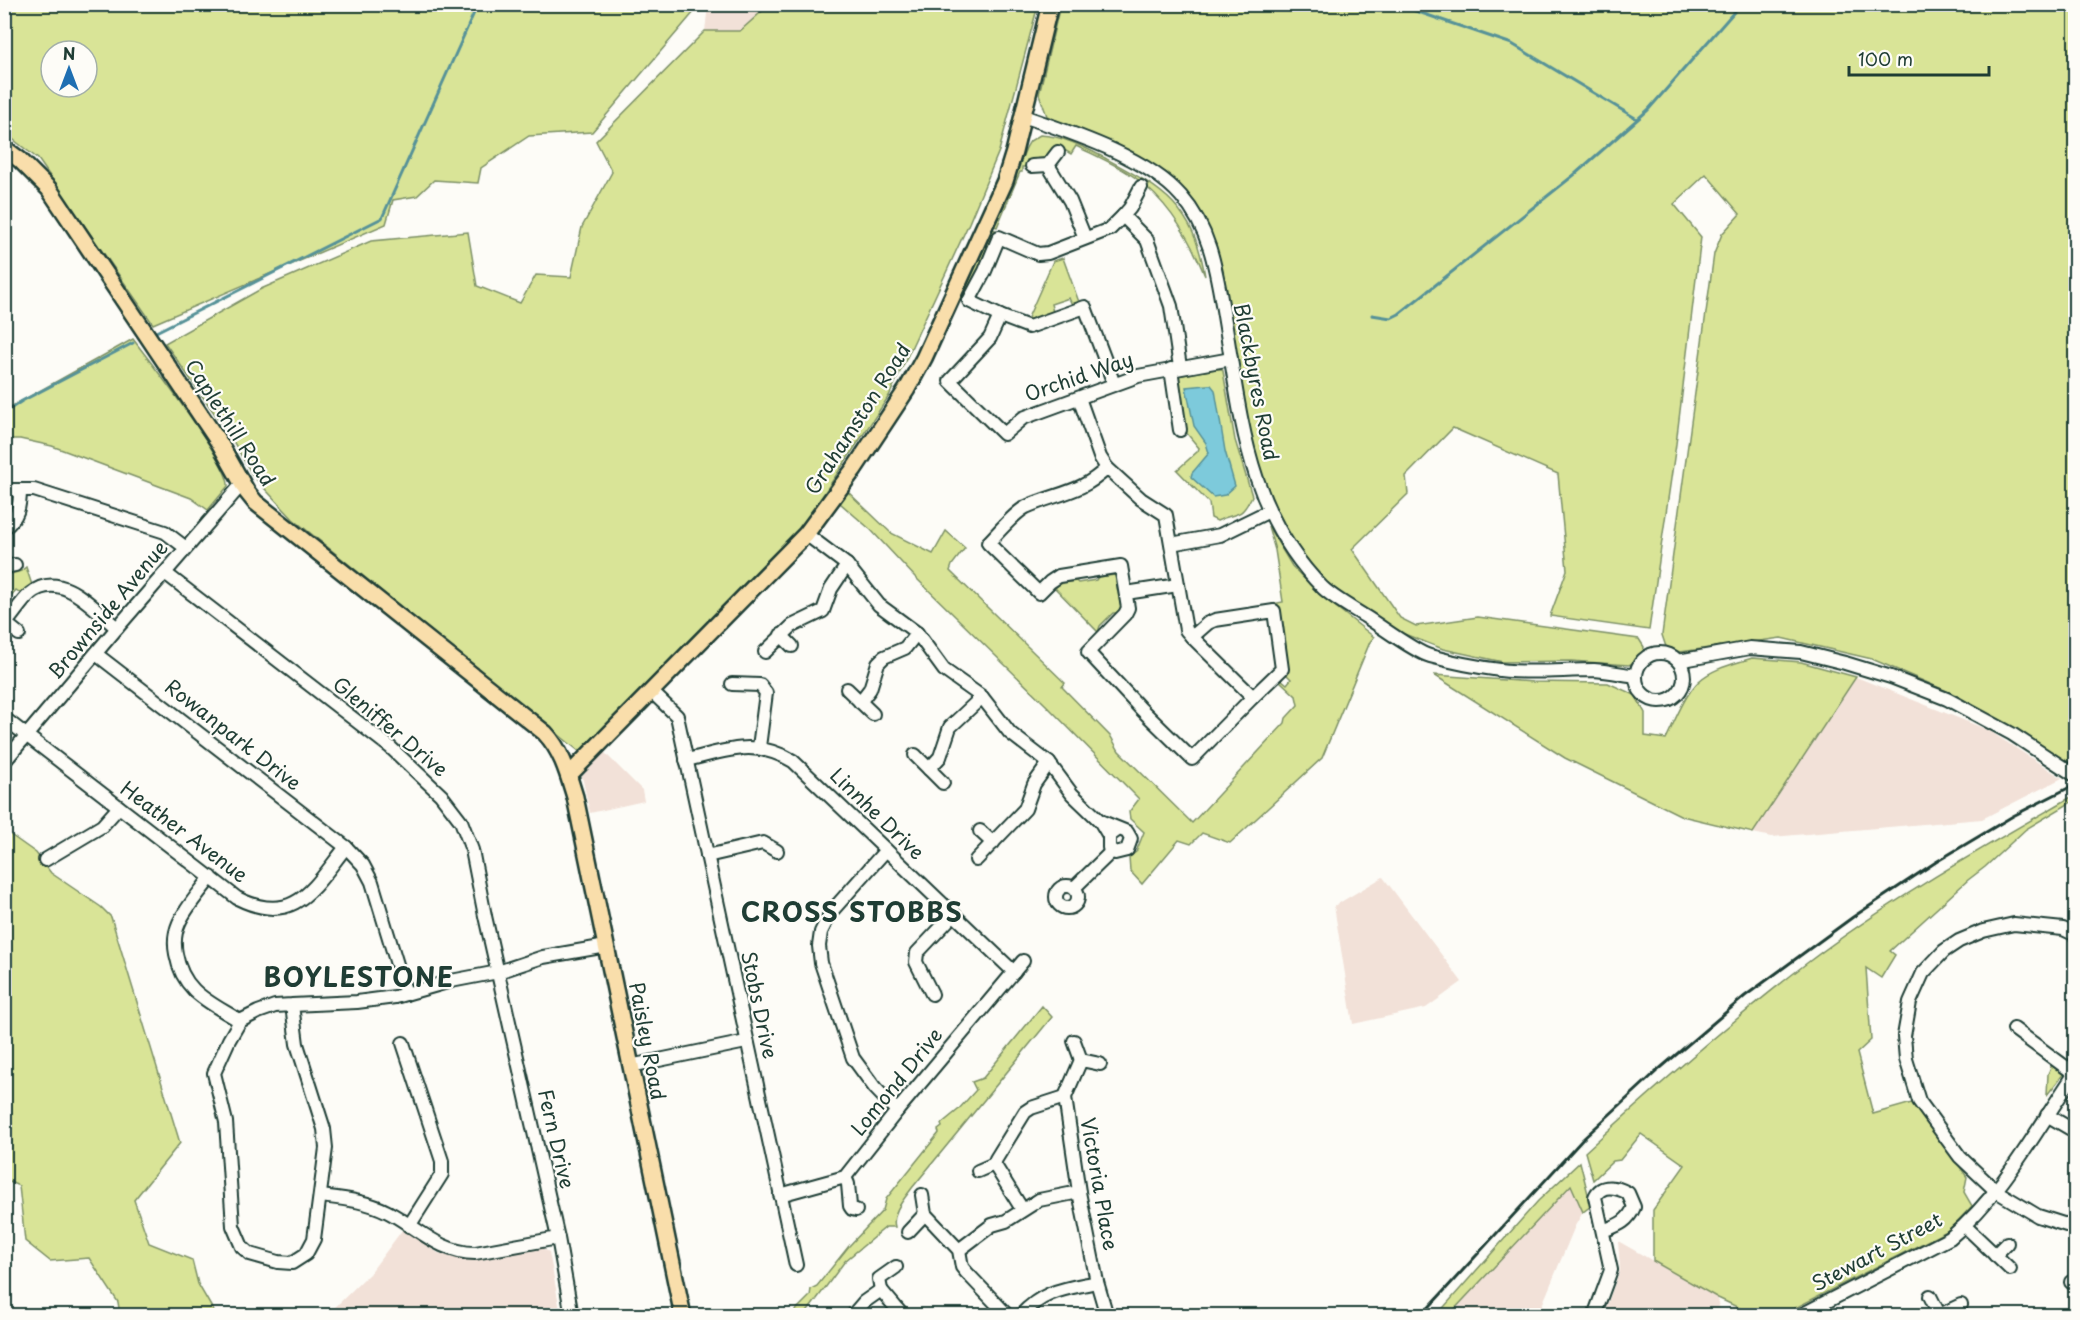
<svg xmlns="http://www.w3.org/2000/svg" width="2080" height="1320" font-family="'Playpen Sans',sans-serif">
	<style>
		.built { fill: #f2e1d8 }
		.green { fill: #d9e497; stroke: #7c9066; stroke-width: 1.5; fill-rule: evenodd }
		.water { fill: #7dcadb; stroke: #579298; stroke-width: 1.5 }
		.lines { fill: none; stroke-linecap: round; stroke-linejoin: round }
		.stream { stroke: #579298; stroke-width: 3 }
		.minor-casing { stroke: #1f3d34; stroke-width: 16 }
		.major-casing { stroke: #1f3d34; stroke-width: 20 }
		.minor { stroke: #fdfcf7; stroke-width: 12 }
		.major { stroke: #f9deab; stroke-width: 15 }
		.rail { stroke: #1f3d34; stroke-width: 3 }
		.labels { text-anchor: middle; stroke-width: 4.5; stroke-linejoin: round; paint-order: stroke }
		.street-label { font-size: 20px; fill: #1f3d34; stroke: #fdfcf7 }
		.district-label { font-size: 26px; font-weight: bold; letter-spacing: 1.5px; fill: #1f3d34; stroke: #fdfcf7 }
	</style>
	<rect width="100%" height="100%" fill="#fdfcf7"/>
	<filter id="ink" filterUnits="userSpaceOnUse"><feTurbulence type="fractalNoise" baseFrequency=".0167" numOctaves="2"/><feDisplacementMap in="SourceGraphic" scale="12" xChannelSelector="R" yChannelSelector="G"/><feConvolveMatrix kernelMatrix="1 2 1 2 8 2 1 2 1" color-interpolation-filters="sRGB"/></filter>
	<g filter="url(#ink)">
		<g class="built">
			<polygon points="708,5 769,5 740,31 705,31"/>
			<polygon points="1856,677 1988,730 2062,778 1982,819 1772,837 1753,833"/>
			<polygon points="604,752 642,790 644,801 590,813 582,776"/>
			<polygon points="1383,877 1462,982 1426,1008 1353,1024 1334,906"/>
			<polygon points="1571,1184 1583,1212 1575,1226 1538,1315 1449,1316"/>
			<polygon points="403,1229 438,1253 463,1260 542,1248 549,1252 561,1315 326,1316 370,1273"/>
			<polygon points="1618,1241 1718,1298 1719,1315 1603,1316 1620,1270"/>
		</g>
		<g class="green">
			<path d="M4,5L5,4L700,5L592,132L529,136L481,168L478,183L434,180L417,196L393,200L386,224L153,324L38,159L5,133ZM51,51H87V87H51Z"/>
			<polygon points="769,5 1038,5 999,151 969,223 889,396 799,531 580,752 293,519 253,476 229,434 165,343 261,289 371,241 468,232 477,286 520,303 536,275 571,277 582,227 612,172 596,141 705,31 740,31"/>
			<polygon points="1060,5 2075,5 2075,772 2022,735 1956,695 1872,659 1781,638 1680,652 1666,647 1662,635 1714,254 1722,234 1740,214 1706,174 1674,204 1701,237 1676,444 1649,630 1550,616 1567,570 1558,474 1453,428 1406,476 1408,494 1352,549 1400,618 1416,626 1478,617 1639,639 1644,647 1642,658 1629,665 1571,661 1503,662 1443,649 1399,632 1353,603 1319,576 1288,533 1263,488 1247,425 1216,245 1196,204 1170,175 1149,163 1047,116 1039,94"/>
			<path d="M1040,135C1064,136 1084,147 1105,158C1164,190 1193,205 1205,276C1190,238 1170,204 1137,179C1118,165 1096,156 1076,146L1071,154L1056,145L1045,158L1027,160L1028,167H1022V172H1020L997,227L994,226L1026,148L1030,141Z"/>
			<polygon points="993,229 997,231 964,303 960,299"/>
			<polygon points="1063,258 1079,302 1072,305 1069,298 1051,304 1053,312 1027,320 1053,261"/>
			<path d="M133,339C150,361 230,465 228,486L208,510L191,498L52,446L20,439H5V410Z"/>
			<path d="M1216,369H1222L1223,371L1235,440L1252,496C1239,521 1239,510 1217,521L1211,518L1209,503L1177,470L1198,451L1199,448L1184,430L1176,376Z"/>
			<polygon points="847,491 891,533 933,554 946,531 965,548 952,565 950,571 1065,683 1062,687 1111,737 1119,751 1192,823 1285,723 1286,718 1298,705 1296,696 1280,681 1282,680 1287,684 1291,679 1284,672 1272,604 1283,602 1275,550 1268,526 1292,566 1318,593 1374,637 1370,642 1322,758 1230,843 1202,833 1191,844 1179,840 1142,884 1130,871 1129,857 1136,852 1144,832 1130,819 1129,812 1139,799 1047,706 915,577 871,530 840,503"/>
			<polygon points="26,567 32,585 22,594 16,590 5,603 11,609 5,613 4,576 21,571"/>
			<polygon points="1115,575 1121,608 1117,613 1113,613 1100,626 1098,632 1055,588 1059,584 1076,581 1078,583 1096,580 1098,577"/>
			<path d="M1752,658L1801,662L1856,677L1753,833L1682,816L1565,758L1434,675L1533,682L1608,683L1635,695L1645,713V736L1666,739C1674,723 1685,694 1699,681C1713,668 1734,664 1752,658Z"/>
			<path d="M2073,796L2075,800L2026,829L1985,867L1968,880L1890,951L1895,955L1881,978L1866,968L1871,1040L1857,1053L1873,1114L1915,1102L1967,1177L1964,1192L1972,1206L1949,1230L1791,1310L1786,1315H1754L1718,1298L1653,1261V1210L1685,1165L1641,1134L1620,1160L1613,1161L1593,1180L1585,1152C1657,1086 1730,1022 1807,963C1890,900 1983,848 2073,796Z"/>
			<polygon points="5,831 36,853 51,873 101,907 111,917 180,1143 134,1200 149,1243 192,1260 198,1284 216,1315 120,1315 118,1302 89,1258 50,1261 25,1241 19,1186 5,1180"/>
			<path d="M1042,1006L1052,1017L912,1188C904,1199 891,1213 895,1227H886L845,1261L805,1315L795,1311L810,1296L811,1289L817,1286L849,1246L883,1210L886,1199L939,1133L938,1130L942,1127L941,1124L958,1110L976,1090L972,1082L983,1078Z"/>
			<polygon points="2053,1062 2065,1072 2047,1095 2048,1074"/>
			<polygon points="1580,1162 1591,1206 1583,1212 1571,1185 1449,1315 1436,1316 1538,1201"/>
		</g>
		<polygon class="water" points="1207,385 1211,385 1215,390 1225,451 1235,486 1225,495 1213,497 1191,477 1192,473 1209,453 1206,443 1194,426 1186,387"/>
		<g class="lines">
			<g class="stream">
				<polyline points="1395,4 1512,44 1637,119"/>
				<polyline points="1372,315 1391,318 1399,314 1574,175 1648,110 1741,4"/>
				<polyline points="156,332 382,218 478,4"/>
				<polyline points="4,413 22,401 133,343"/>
			</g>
			<defs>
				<g id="minor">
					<path d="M1023,116C1072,133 1147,157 1181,196C1210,229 1216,269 1223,310C1241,413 1245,509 1323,588C1335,599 1352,608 1366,617C1382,627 1415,652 1430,656C1452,662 1477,667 1500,670C1531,674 1563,670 1594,670C1608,671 1622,674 1636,676"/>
					<polyline points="1048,165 1070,201 1085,238"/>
					<polyline points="1032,166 1048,165 1058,152"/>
					<polyline points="1123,216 1130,208 1141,187"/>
					<polyline points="1000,316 1029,327 1085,307 1114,384"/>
					<polyline points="1180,367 1171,306 1147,240 1123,216 1110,229 1048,253 1038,254 999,237 985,271 969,301 1000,316 990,338 950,381 1004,434 1023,418 1138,376 1231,359"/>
					<polyline points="1171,369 1180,430"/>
					<polyline points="1079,398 1100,457 1107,468"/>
					<polyline points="4,492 11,490 34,490 165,532 186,548"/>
					<path d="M4,528C18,518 20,506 20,490"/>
					<polyline points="806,534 847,565 879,605 917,633 944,670 982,697 1010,733 1049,763 1072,794 1100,821"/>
					<path d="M1171,544L1166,515L1141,499L1107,468C1082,493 1057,493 1026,507C1014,513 998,533 988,543L1039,593L1050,582L1059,576L1121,566L1128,608L1125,614L1088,652L1141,709L1192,759L1253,697L1192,637L1186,630L1171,544L1220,535L1269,511"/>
					<polyline points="4,567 15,565"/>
					<polyline points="165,573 390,747 441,795 461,821 472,850 485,916 558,1238 572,1316"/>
					<polyline points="1126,593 1178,585"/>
					<polyline points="4,622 19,634"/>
					<path d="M6,623C14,614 21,602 30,594C61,568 94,609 117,628"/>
					<polyline points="781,635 792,646"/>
					<polyline points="1192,637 1208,623 1215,620 1274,611 1282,669 1253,697"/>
					<polyline points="765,652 792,626 823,611 831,589 847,565"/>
					<circle cx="1660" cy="677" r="24"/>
					<polyline points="96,654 346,847 363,865 372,882 406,994"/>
					<polyline points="1678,661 1750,648 1801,652 1845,663 1891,677 1947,699 2012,734 2076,776"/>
					<polyline points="732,684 760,685 766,693 759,747"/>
					<polyline points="847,689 873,714"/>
					<polyline points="652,692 677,716 796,1265"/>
					<polyline points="860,702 870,689 878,663 884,657 905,648 917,633"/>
					<path d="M4,718L237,898C295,927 313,888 346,847"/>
					<polyline points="915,755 943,783"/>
					<path d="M686,760C727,751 754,738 793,761L1014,972"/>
					<polyline points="4,762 117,628 242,484"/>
					<polyline points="929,769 940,757 950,727 982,697"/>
					<polyline points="980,831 993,843"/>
					<polyline points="1109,836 1100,821 1127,832 1131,839 1127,850 1115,853 1109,848 1109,836 1119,829"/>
					<polyline points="886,850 831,912 821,932 819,946 821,963 853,1058 875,1088 897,1111"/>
					<polyline points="707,856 763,843 777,851"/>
					<polyline points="45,860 102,826 119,807"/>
					<polyline points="976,860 1025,809 1034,784 1049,763"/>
					<path d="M211,877C201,891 186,907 179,923C175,932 174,944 176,954C183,993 210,1002 240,1021"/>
					<circle cx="1067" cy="897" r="11"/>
					<polyline points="1074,888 1112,851"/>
					<polyline points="2076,935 2063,929 2014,924 1983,931 1959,941 1944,951 1923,973 1910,1002 1904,1036 1906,1059 1919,1101 1960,1157 1996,1191 2038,1216 2076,1228"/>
					<polyline points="932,994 916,962 917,953 953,915"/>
					<polyline points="292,1005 297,1044 324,1129 326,1148 314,1239 306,1254 292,1263 278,1262 250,1254 242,1247 233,1226 226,1122 214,1073 229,1040 240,1021 258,1012 275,1006 292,1005 357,1002 395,997 451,981 498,972 543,957 607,946"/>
					<polyline points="2014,1029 2075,1074"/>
					<polyline points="1074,1041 1081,1060"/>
					<polyline points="403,1043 442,1161 442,1174 409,1226"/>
					<polyline points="1100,1064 1081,1060 1065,1097 1079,1192 1097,1282 1107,1316"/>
					<polyline points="630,1066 746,1042"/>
					<polyline points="2047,1115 2076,1132"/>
					<polyline points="978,1171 994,1164"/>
					<polyline points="845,1177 848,1184 850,1206 852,1209 856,1210"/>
					<polyline points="780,1195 845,1177 897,1111 1023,961"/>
					<polyline points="922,1195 925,1214 959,1250 962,1267 966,1272 1008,1316"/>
					<path d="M321,1196C345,1199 367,1201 388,1212C417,1227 440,1253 475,1253L558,1238"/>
					<polyline points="1022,1209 994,1164 996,1159 1025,1112 1031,1108 1065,1097"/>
					<polyline points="1965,1226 2010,1269"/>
					<polyline points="908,1232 925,1214"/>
					<polyline points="959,1250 992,1225 1006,1221 1039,1200 1079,1192"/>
					<polyline points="1995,1255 2007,1243"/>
					<polyline points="2071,1282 2076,1286"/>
					<polyline points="881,1290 879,1279 896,1267"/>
					<polyline points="1930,1296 1940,1316"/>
					<polyline points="1940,1315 1961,1305"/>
					<polyline points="852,1316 864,1302 881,1290 903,1316"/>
					<path d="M1020,1316C1044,1290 1064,1289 1097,1282"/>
					<path d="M1594,1316L1611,1270L1595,1197C1601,1183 1617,1187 1628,1193L1634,1207C1628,1222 1618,1225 1603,1231"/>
					<path d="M1799,1316L1950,1238C2004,1193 2036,1130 2076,1072"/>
					<polyline points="2074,1316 2076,1312"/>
				</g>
				<g id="major">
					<path d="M4,148L20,160L49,189L220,444L247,492L255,502L545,733C562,751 568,774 575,797L683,1316"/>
					<polyline points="569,775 806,534 854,469 907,389 924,358 1005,181 1014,152 1050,4"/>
				</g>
			</defs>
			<use href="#minor" class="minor-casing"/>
			<use href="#major" class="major-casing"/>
			<use href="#minor" class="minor"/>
			<use href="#major" class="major"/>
			<polyline class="rail" points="1421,1316 1583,1139 1657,1071 1745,996 1853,917 1936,862 2013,816 2076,784"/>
		</g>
	</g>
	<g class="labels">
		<g class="street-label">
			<text transform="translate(1079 377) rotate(-19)" y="7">Orchid Way</text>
			<text transform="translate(1256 382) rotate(79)" y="7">Blackbyres Road</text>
			<text transform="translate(858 419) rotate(-57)" y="7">Grahamston Road</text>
			<text transform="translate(230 423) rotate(57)" y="7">Caplethill Road</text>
			<text transform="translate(108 610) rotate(-50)" y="7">Brownside Avenue</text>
			<text transform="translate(390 727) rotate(40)" y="7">Gleniffer Drive</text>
			<text transform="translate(233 735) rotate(38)" y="7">Rowanpark Drive</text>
			<text transform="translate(877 814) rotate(44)" y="7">Linnhe Drive</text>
			<text transform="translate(184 832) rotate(37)" y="7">Heather Avenue</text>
			<text transform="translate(759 1005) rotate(78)" y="7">Stobs Drive</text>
			<text transform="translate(647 1041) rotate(79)" y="7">Paisley Road</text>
			<text transform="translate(897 1082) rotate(-51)" y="7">Lomond Drive</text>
			<text transform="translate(556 1139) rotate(77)" y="7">Fern Drive</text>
			<text transform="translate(1099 1184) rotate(80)" y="7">Victoria Place</text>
			<text transform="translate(1877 1252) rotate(-28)" y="7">Stewart Street</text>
		</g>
		<g class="district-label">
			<text x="852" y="922">CROSS STOBBS</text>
			<text x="359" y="987">BOYLESTONE</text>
		</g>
	</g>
	<rect width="2080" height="1320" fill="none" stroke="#fdfcf7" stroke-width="24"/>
	<rect x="12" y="12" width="2056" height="1296" fill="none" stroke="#1f3d34" stroke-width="2" filter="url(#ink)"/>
	<g transform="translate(69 69)"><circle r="28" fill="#fdfcf7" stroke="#a4b0a9" stroke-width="1.5"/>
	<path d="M0-4.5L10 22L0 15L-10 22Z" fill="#1f6fb2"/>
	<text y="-9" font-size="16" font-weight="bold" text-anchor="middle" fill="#1f3d34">N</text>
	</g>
	<path d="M1849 66v9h140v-9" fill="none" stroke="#1f3d34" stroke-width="3"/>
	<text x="1858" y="66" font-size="18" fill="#1f3d34" stroke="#fdfcf7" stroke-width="4.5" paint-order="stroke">100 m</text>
</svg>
